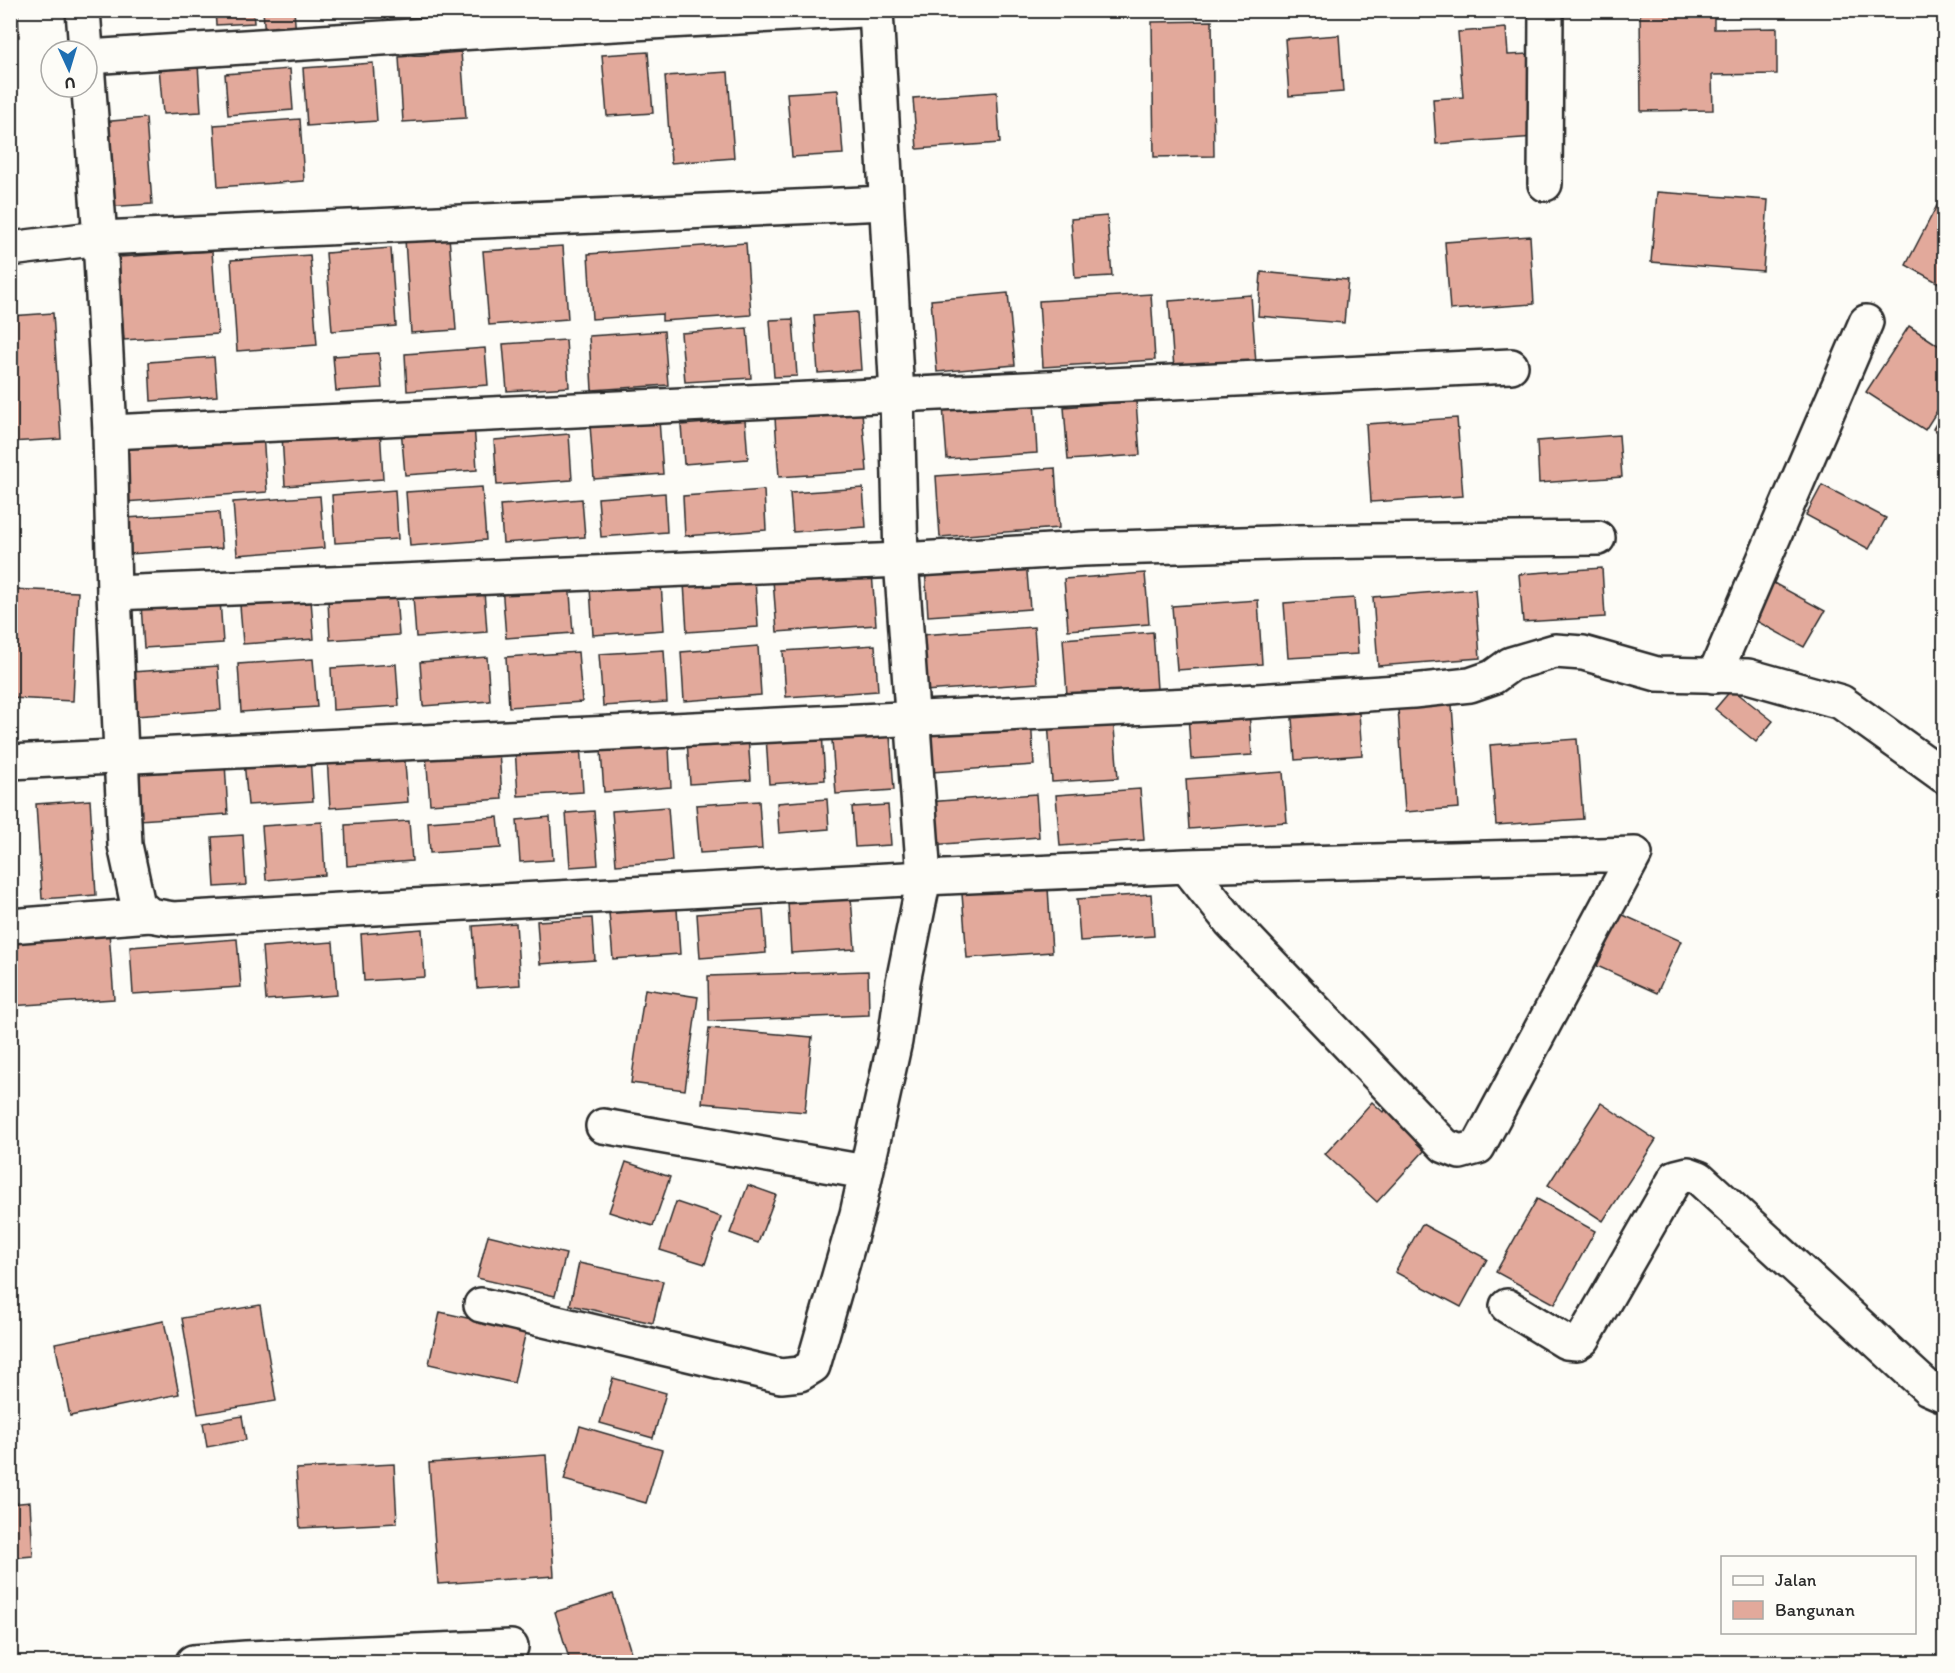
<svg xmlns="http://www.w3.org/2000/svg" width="1955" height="1673" font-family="Itim,sans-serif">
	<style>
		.building { fill: #e2a99b; stroke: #2b2b2b; stroke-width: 1.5 }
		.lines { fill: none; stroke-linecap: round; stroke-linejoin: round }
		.street-casing { stroke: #2b2b2b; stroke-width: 38 }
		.street { stroke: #fdfcf7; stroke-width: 33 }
	</style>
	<rect width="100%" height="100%" fill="#fdfcf7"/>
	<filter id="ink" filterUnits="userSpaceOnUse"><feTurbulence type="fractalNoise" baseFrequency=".0167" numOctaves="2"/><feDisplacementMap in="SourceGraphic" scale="12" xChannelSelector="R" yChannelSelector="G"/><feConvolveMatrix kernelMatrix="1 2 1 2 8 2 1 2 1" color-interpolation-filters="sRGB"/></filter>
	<g filter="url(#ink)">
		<g class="building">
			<polygon points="10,10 18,10 19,37 10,37"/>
			<polygon points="215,10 253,10 254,23 216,25"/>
			<polygon points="263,10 294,10 296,36 265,38"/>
			<polygon points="1640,10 1714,10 1714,29 1777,28 1777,74 1712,75 1713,110 1641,111"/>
			<polygon points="1212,21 1214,156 1154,157 1152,22"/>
			<polygon points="1506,28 1508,55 1529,54 1535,137 1436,144 1433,99 1463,97 1458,32"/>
			<polygon points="1339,35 1343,92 1289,96 1285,39"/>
			<polygon points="461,52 466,118 403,122 399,57"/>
			<polygon points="648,52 653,113 607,116 602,55"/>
			<polygon points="373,63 377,121 307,126 303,68"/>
			<polygon points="198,64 201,112 163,114 159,67"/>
			<polygon points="290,69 293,110 228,115 225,74"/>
			<polygon points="728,72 734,158 671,163 665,76"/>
			<polygon points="838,90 843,154 792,157 787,93"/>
			<polygon points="997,92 1000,143 917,149 913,98"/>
			<polygon points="146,118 152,204 106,207 100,122"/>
			<polygon points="300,119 304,181 218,187 214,125"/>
			<polygon points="1657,192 1768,200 1763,271 1651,262"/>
			<polygon points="1944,192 1944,286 1906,265"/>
			<polygon points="1107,216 1112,276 1075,278 1071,219"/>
			<polygon points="449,236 456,330 411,333 405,239"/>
			<polygon points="1530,236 1534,304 1450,310 1445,242"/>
			<polygon points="746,243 751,315 662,321 662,314 592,319 588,254"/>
			<polygon points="563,246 568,319 489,325 483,251"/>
			<polygon points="391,248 396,326 332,331 326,253"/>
			<polygon points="212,251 218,334 124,340 119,257"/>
			<polygon points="310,255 317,345 237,351 231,260"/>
			<polygon points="1261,272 1348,280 1344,323 1258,316"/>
			<polygon points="1008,293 1015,365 937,372 931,300"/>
			<polygon points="1151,294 1155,360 1043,367 1039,301"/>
			<polygon points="1251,295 1256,364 1174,369 1169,301"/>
			<polygon points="857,312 861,370 818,373 814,315"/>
			<polygon points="53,313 61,439 10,442 10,316"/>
			<polygon points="793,319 797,376 774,377 770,320"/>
			<polygon points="1909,326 1944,349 1944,400 1925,430 1866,392"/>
			<polygon points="747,328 751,378 685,382 681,333"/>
			<polygon points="664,331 668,385 592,390 589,336"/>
			<polygon points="566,340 569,387 507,391 503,344"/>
			<polygon points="485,348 488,385 407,391 405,354"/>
			<polygon points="379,353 382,388 336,391 333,356"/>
			<polygon points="214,357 217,396 151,401 149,362"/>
			<polygon points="1034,400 1037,453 947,459 943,406"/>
			<polygon points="1136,401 1140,455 1068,460 1064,407"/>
			<polygon points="1944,409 1944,436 1933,429"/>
			<polygon points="862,412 867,471 779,477 775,418"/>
			<polygon points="1457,418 1463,496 1371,502 1366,424"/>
			<polygon points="659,420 663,474 594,479 590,425"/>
			<polygon points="745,420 748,459 684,464 681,425"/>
			<polygon points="474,423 477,470 405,475 401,428"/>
			<polygon points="380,428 383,479 285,486 282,435"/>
			<polygon points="263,433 267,492 124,502 120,443"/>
			<polygon points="569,434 572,480 497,485 494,440"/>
			<polygon points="1619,435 1622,477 1539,483 1537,441"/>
			<polygon points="1055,468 1059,528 940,537 936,476"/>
			<polygon points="1822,485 1886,518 1869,549 1806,515"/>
			<polygon points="482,487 486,540 410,546 406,492"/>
			<polygon points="863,488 866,527 793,532 790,493"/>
			<polygon points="395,490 398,539 335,543 332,495"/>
			<polygon points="764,490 766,530 685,536 683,496"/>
			<polygon points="665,493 667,532 601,537 598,498"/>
			<polygon points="320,496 324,548 237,555 233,502"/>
			<polygon points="582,499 585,537 503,543 500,505"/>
			<polygon points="219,512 222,548 129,554 126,518"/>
			<polygon points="1026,560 1030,609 928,616 925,567"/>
			<polygon points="1602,568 1605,617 1523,622 1519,574"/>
			<polygon points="872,573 876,625 777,632 773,580"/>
			<polygon points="1145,573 1149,624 1068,630 1064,579"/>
			<polygon points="755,578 758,627 687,632 684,583"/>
			<polygon points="569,580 573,633 506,638 502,585"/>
			<polygon points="1770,581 1825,611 1804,647 1749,617"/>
			<polygon points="661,583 664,630 593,635 590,588"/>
			<polygon points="10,589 78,592 73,701 10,698"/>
			<polygon points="1475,589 1480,658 1378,666 1373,597"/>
			<polygon points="484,591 487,632 416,637 413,596"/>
			<polygon points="396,596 399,635 330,640 328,601"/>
			<polygon points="1354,598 1358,654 1288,658 1284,603"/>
			<polygon points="220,600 223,643 144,648 141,605"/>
			<polygon points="311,600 314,639 243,644 240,605"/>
			<polygon points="1258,600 1262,664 1177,670 1172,606"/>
			<polygon points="1034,627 1038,683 924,691 920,635"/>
			<polygon points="1153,632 1157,689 1067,695 1063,639"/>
			<polygon points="875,645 878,691 786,697 783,651"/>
			<polygon points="758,646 761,695 684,701 681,652"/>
			<polygon points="664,650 667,702 603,706 599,654"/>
			<polygon points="578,652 582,702 509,707 506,657"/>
			<polygon points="487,657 490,701 423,706 420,662"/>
			<polygon points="313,659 317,707 241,712 238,664"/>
			<polygon points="396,664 399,706 333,710 331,668"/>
			<polygon points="218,666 221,710 135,716 132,672"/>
			<polygon points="1732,689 1773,721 1756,742 1715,709"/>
			<polygon points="1452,705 1459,808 1405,812 1398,708"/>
			<polygon points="1249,711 1252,755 1191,759 1188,715"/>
			<polygon points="1359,713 1362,755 1295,760 1292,718"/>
			<polygon points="1113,715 1118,778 1052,782 1048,720"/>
			<polygon points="1031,719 1034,765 932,772 929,726"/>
			<polygon points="822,732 825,780 769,784 766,736"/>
			<polygon points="748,736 751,780 690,784 687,740"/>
			<polygon points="890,736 894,790 836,794 832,740"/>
			<polygon points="1577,739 1583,819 1496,825 1490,745"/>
			<polygon points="580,743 583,792 518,796 515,747"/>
			<polygon points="669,747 671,787 604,792 601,751"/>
			<polygon points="404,750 408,802 330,808 327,756"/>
			<polygon points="499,750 502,799 430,804 426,755"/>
			<polygon points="310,757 313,801 248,805 244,761"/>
			<polygon points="225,763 228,814 139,820 136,769"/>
			<polygon points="1283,772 1287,822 1189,829 1186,779"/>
			<polygon points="1140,789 1144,840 1060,846 1056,795"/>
			<polygon points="1036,794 1039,837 930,845 927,802"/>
			<polygon points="827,799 829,829 779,833 777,803"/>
			<polygon points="90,800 96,895 42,899 36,804"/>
			<polygon points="759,801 762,849 700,853 696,805"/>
			<polygon points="888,805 891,845 855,847 852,807"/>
			<polygon points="668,807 672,861 616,865 612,811"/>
			<polygon points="594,811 598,865 570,867 566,813"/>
			<polygon points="498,817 501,848 430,853 428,822"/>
			<polygon points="550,817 553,860 520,862 517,820"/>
			<polygon points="409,821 412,861 347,866 345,825"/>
			<polygon points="322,822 325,875 266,880 262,826"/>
			<polygon points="243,835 246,885 215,887 212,837"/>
			<polygon points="1048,888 1052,952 967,958 962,894"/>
			<polygon points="1151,894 1154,936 1080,941 1077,899"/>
			<polygon points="851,898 855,949 791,953 788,903"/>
			<polygon points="677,909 680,954 613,959 609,913"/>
			<polygon points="763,909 766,953 700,958 697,914"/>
			<polygon points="1621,914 1681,941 1657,993 1597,966"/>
			<polygon points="592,918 595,960 540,964 537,921"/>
			<polygon points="516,923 520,985 477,988 473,926"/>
			<polygon points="422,929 425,977 364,981 361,934"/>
			<polygon points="109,932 114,999 10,1006 10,939"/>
			<polygon points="237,939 241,987 133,994 130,947"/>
			<polygon points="333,942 337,995 266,1000 262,947"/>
			<polygon points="868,971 869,1015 709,1021 708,976"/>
			<polygon points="645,989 698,997 685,1090 631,1083"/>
			<polygon points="709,1028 812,1037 805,1112 702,1103"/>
			<polygon points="1372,1102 1383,1112 1389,1105 1422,1136 1416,1142 1425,1150 1377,1202 1325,1154"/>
			<polygon points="1601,1103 1656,1140 1603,1221 1548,1185"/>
			<polygon points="626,1162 670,1177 653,1226 609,1212"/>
			<polygon points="748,1185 776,1195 758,1243 730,1233"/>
			<polygon points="1537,1199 1595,1231 1555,1304 1496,1272"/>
			<polygon points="676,1202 721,1217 705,1264 660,1250"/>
			<polygon points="1422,1224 1487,1259 1461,1307 1395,1272"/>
			<polygon points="488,1235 566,1254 555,1296 477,1278"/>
			<polygon points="579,1263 663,1281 653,1323 570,1305"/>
			<polygon points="260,1305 276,1401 198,1414 182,1318"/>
			<polygon points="440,1312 526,1331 514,1383 429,1364"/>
			<polygon points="164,1321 179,1394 70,1416 55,1343"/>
			<polygon points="613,1378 666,1393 653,1438 600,1423"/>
			<polygon points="242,1416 246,1440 207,1447 203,1423"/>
			<polygon points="580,1426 662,1450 646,1503 564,1480"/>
			<polygon points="546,1455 554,1576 438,1584 429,1463"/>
			<polygon points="394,1464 397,1523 300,1528 296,1469"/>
			<polygon points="30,1502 33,1556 10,1558 10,1504"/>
			<polygon points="613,1594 634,1662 570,1662 555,1612"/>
		</g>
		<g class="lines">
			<defs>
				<g id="street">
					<polyline points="88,57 490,31 863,10"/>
					<polyline points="1545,184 1546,10"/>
					<polyline points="886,203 100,238 110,432 114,593 125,845 138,905 150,915 173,919 924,878 1186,866 1635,854 1478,1147 1460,1152 1445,1146 1230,921 1186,866"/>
					<polyline points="10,249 100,238 83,10"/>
					<polyline points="110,432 1511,366"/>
					<polyline points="114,593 901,560 1083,549 1300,542 1598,538"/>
					<polyline points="1714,676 1866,322"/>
					<polyline points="10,762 1210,704 1413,691 1470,685 1493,677 1511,664 1555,651 1583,653 1657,674 1748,676 1841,702 1944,776"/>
					<polyline points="10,926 150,915"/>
					<polyline points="603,1126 865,1172"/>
					<polyline points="481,1305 781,1376 800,1374 813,1366 857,1214 895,1041 903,982 924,878 901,560 897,396 876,10"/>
					<polyline points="1507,1306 1566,1342 1577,1343 1583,1339 1676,1177 1688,1174 1699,1178 1928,1388 1944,1395"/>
					<polyline points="193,1662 246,1658 511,1647"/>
				</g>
			</defs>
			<use href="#street" class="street-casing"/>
			<use href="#street" class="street"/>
		</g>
	</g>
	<rect width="1955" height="1673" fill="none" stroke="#fdfcf7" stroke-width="36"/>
	<rect x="18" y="18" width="1919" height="1637" fill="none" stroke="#2b2b2b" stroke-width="2" filter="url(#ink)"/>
	<rect x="1721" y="1556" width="195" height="78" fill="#fdfcf7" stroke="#a9a8a5" stroke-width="1.5"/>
	<rect x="1733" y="1576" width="30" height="9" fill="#fdfcf7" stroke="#a9a8a5" stroke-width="1.5"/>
	<text x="1775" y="1586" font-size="18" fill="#2b2b2b">Jalan</text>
	<rect x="1733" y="1601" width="30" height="18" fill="#e2a99b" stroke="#a9a8a5" stroke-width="1.5"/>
	<text x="1775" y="1616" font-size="18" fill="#2b2b2b">Bangunan</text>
	<g transform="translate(69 69) rotate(176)"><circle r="28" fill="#fdfcf7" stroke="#a9a8a5" stroke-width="1.5"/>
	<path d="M0-4.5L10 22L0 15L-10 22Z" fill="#1f6fb2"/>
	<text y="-9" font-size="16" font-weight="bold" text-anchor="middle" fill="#2b2b2b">U</text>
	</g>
</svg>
